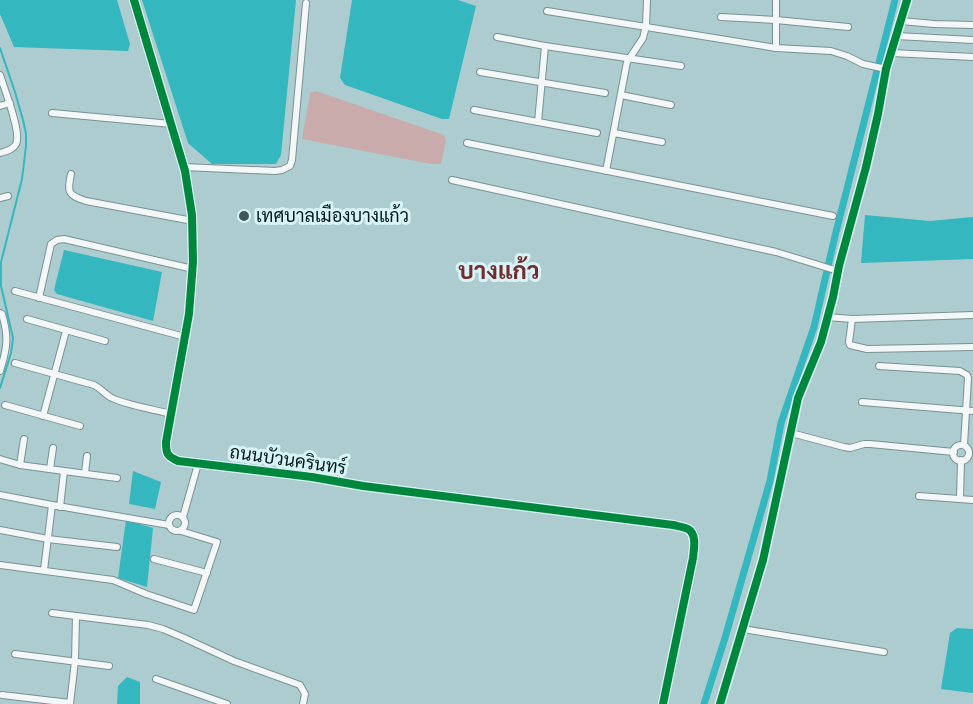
<svg xmlns="http://www.w3.org/2000/svg" width="973" height="704" font-family="'Archivo Narrow',Sarabun,sans-serif">
	<style>
		.green { fill: #c9abab }
		.water { fill: #34b7be }
		.lines { fill: none; stroke-linecap: round; stroke-linejoin: round }
		.stream { stroke: #34b7be; stroke-width: 2 }
		.canal { stroke: #34b7be; stroke-width: 7 }
		.street-casing { stroke: #799193; stroke-width: 8 }
		.secondary-casing { stroke: #799193; stroke-width: 11 }
		.street { stroke: #f3f7f8; stroke-width: 6 }
		.secondary { stroke: #e8ebe9; stroke-width: 9 }
		.cycleway-casing { stroke: #d8f3f5; stroke-width: 11 }
		.cycleway { stroke: #00873e; stroke-width: 8 }
		.poi-dot { fill: #3e5859; stroke: #d8f3f5; stroke-width: 2 }
		.labels { text-anchor: middle; stroke-width: 6; stroke-linejoin: round; paint-order: stroke }
		.poi-label { font-size: 18px; fill: #03191a; stroke: #d8f3f5; text-anchor: start }
		.street-label { font-size: 18px; fill: #03191a; stroke: #d8f3f5 }
		.district-label { font-size: 24px; font-weight: bold; fill: #732c2e; stroke: #d8f3f5 }
	</style>
	<rect width="100%" height="100%" fill="#adcccf"/>
	<polygon class="green" points="316,91 444,135 446,140 441,164 431,164 302,139 310,93"/>
	<g class="water">
		<polygon points="0,0 117,0 130,44 128,51 14,47 0,14"/>
		<polygon points="142,0 296,0 281,155 276,164 212,164 188,143"/>
		<polygon points="352,0 458,0 476,6 449,119 442,119 345,85 340,78"/>
		<polygon points="865,215 930,221 973,217 973,259 861,263"/>
		<polygon points="64,250 162,272 153,321 57,294 54,290"/>
		<polygon points="133,471 161,482 155,509 129,504"/>
		<polygon points="126,520 153,528 147,587 118,578"/>
		<polygon points="957,628 973,629 973,693 941,689 950,633"/>
		<polygon points="127,677 140,682 140,704 117,704 118,686"/>
	</g>
	<g class="lines">
		<polyline class="stream" points="0,48 15,92 23,120 26,134 26,146 22,179 1,262 1,286 13,338 11,353 0,388"/>
		<polyline class="canal" points="704,704 725,638 770,481 781,423 814,327 835,236 895,0"/>
		<defs>
			<g id="street">
				<polyline points="547,11 776,48 831,51 847,56 863,64 886,69"/>
				<polyline points="721,17 776,20 848,27"/>
				<polyline points="901,21 934,24 973,25"/>
				<polyline points="896,36 973,40"/>
				<polyline points="497,37 545,46 681,66"/>
				<polyline points="776,48 776,0"/>
				<polyline points="892,53 973,57"/>
				<polyline points="480,72 605,93"/>
				<path d="M0,75C4,88 22,133 16,144C13,150 6,151 0,153"/>
				<polyline points="621,95 671,105"/>
				<polyline points="0,106 10,103"/>
				<polyline points="474,110 597,133"/>
				<polyline points="52,113 171,124"/>
				<polyline points="538,122 545,46"/>
				<polyline points="614,133 662,142"/>
				<polyline points="467,143 833,216"/>
				<polyline points="184,167 275,171 282,170 290,166 292,160 306,3"/>
				<polyline points="606,171 627,62 643,38 646,26 647,0"/>
				<path d="M71,174C67,193 68,195 86,201L193,221"/>
				<polyline points="452,180 776,252 838,271"/>
				<polyline points="0,198 8,196"/>
				<polyline points="15,291 185,337"/>
				<polyline points="39,298 51,244 57,240 64,239 193,269"/>
				<path d="M0,313L2,314C9,337 7,349 0,371"/>
				<polyline points="827,317 852,319 849,342 850,345 867,349 973,347"/>
				<polyline points="27,319 105,341"/>
				<polyline points="852,319 973,315"/>
				<path d="M15,363L94,385C100,388 104,393 110,397C121,404 157,410 171,414"/>
				<polyline points="879,366 960,371 967,375 968,378 964,445"/>
				<polyline points="862,402 973,411"/>
				<polyline points="5,405 80,426"/>
				<polyline points="43,416 66,331"/>
				<polyline points="791,433 844,447 850,448 864,444 870,444 954,452"/>
				<circle cx="961" cy="453" r="8"/>
				<polyline points="0,459 20,465 64,471"/>
				<polyline points="20,465 24,439"/>
				<polyline points="50,469 53,448"/>
				<polyline points="85,473 87,456"/>
				<polyline points="0,495 52,505"/>
				<polyline points="919,496 973,500"/>
				<polyline points="960,499 961,460"/>
				<polyline points="60,507 64,471 117,478"/>
				<circle cx="177" cy="523" r="8"/>
				<polyline points="183,517 198,464"/>
				<polyline points="0,530 48,539 117,547"/>
				<polyline points="154,559 207,573"/>
				<polyline points="0,565 113,580 146,594 194,610 217,542 181,531"/>
				<polyline points="44,570 52,505 169,525"/>
				<polyline points="52,613 148,625 163,629 182,637 234,661 300,685 305,694 303,704"/>
				<polyline points="743,629 884,652"/>
				<polyline points="15,654 109,666"/>
				<polyline points="156,679 227,704"/>
				<polyline points="2,695 70,703"/>
				<polyline points="70,704 75,661 76,616"/>
				<polyline points="720,704 763,560 798,398 821,342 833,297 839,266 866,167 878,114 886,69 907,0"/>
			</g>
			<path id="secondary" d="M134,0L185,171L192,215L193,262L189,314L166,442C166,454 167,456 178,461L312,477L363,486L673,525C677,526 684,527 688,529C697,534 694,549 693,558L663,704"/>
		</defs>
		<use href="#street" class="street-casing"/>
		<use href="#secondary" class="secondary-casing"/>
		<use href="#street" class="street"/>
		<use href="#secondary" class="secondary"/>
		<defs>
			<g id="cycleway">
				<path d="M134,0L185,171L192,215L193,262L189,314L166,442C166,454 167,456 178,461L312,477L363,486L673,525C677,526 684,527 688,529C697,534 694,549 693,558L663,704"/>
				<polyline points="720,704 763,560 798,398 821,342 833,297 839,266 866,167 878,114 886,69 907,0"/>
			</g>
		</defs>
		<use href="#cycleway" class="cycleway-casing"/>
		<use href="#cycleway" class="cycleway"/>
	</g>
	<circle class="poi-dot" cx="244" cy="216" r="6"/>
	<g class="labels">
		<g class="poi-label">
			<text x="256" y="222">เทศบาลเมืองบางแก้ว</text>
		</g>
		<g class="street-label">
			<text transform="translate(288 460) rotate(8)" y="6">ถนนบัวนครินทร์</text>
		</g>
		<g class="district-label">
			<text x="499" y="279">บางแก้ว</text>
		</g>
	</g>
</svg>
